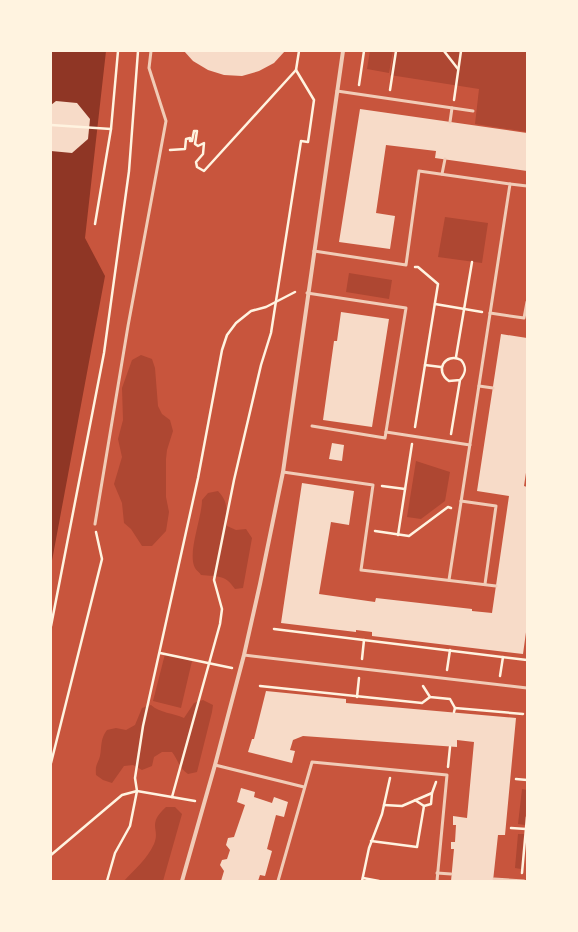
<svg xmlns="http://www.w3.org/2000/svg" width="578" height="932" font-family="'Nunito Sans',sans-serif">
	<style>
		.green { fill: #ae4732 }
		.water { fill: #8f3625 }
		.building { fill: #f7dbc8 }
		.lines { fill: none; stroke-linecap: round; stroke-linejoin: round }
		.path { stroke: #fff3e0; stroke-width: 2.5 }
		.service { stroke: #f1ccb7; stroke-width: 3 }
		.minor { stroke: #f1ccb7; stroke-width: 4 }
	</style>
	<rect width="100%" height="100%" fill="#c8553d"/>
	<g class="green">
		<polygon points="370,51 393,51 389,73 367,69"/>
		<polygon points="394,51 527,51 527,132 475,124 479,89 390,75"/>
		<polygon points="445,217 488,223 482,263 438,257"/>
		<polygon points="349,273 392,280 389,299 346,292"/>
		<polygon points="141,355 152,359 155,368 158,406 162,414 170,420 173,431 167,450 166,459 166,497 169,512 166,531 152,546 142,546 131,529 124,523 122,503 114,484 122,457 118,439 123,420 122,388 132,360"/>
		<polygon points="416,461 450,472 445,501 421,519 407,517"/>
		<path d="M218,491C230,504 225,510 227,526L236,530L246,529L252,538L243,588L235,589C225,574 218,577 201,575C200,573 196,570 195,568C187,553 202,518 202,500L208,493Z"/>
		<polygon points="165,654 192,661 181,708 153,701"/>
		<path d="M203,700L213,705L212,712L197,772L188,774C179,768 178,760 172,752H162L154,757L152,766L142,770L133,765L124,766L112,783L103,780L96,775C95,764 98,764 100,756C102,746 100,739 107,730L116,728L126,730L135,725L142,708L151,705C160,713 173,713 184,718L194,703Z"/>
		<polygon points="522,789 527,790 525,825 518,824"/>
		<path d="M166,807H175L182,814L163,881H124C135,869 147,859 154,844C161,829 146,825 166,807Z"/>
		<polygon points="518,834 524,834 521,869 515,868"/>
	</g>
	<polygon class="water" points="51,51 106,51 85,238 105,276 51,566"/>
	<g class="building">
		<polygon points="184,51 285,51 274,63 259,71 242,76 224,75 208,70 193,61"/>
		<polygon points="56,101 77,103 90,119 88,139 72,153 51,151 51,105"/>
		<polygon points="360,109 527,133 527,171 435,158 436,151 386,145 376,213 395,216 390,249 339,242"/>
		<polygon points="341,312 389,319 372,427 323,420 334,341 337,341"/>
		<polygon points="501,334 527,338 527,466 524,486 527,487 527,625 523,654 372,636 372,632 356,630 356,632 281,623 302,483 354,491 349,525 331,522 319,594 375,602 376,598 472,609 472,611 492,613 509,496 477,491"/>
		<polygon points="332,443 344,445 342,461 329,459"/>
		<polygon points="266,691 346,699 346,703 516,718 505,835 498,835 493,881 451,881 454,849 451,849 451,842 455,842 456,825 453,825 453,816 467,818 474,742 457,740 457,747 303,736 293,740 290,750 295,751 292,763 248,752 252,739 254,739"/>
		<polygon points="241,788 255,792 254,797 272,803 274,797 288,802 284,817 276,815 267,849 272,851 265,876 260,875 258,881 221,881 224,871 220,865 222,860 227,859 230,850 226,845 228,838 234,837 245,805 237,802"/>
	</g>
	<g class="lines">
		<g class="path">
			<polyline points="444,51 458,69"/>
			<polyline points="359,85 364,51"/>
			<polyline points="390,90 396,51"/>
			<polyline points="454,100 461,51"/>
			<polyline points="51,125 111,129"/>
			<polyline points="170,150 185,149 186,139 190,138 190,141 192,141 194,131 197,131 195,144 198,146 204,143 203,154 196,162 197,167 204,171 296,70 299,51"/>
			<polyline points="95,224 111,129 118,51"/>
			<polyline points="415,267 418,267 438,284 415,427"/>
			<polyline points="435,304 482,312"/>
			<polyline points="456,357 472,262"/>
			<polyline points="425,365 441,367"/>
			<path d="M451,434L460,380C466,373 467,367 461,360C445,352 434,371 449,381L460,380"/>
			<polyline points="382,486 405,489"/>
			<polyline points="375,531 409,536 448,507 451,508"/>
			<polyline points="398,535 412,444"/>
			<polyline points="51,626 104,353 129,171 138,51"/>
			<polyline points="274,629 527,660"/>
			<polyline points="160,653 232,668"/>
			<polyline points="362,659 364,640"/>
			<polyline points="447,670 450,650"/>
			<polyline points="500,676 503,657"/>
			<polyline points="260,686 422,703 430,697"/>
			<polyline points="423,686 430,697 450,699 455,708"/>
			<polyline points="357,697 359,678"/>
			<polyline points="454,712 455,708 523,714"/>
			<polyline points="51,763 102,559 96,532"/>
			<polyline points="448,767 450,747"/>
			<polyline points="516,779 527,780"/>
			<polyline points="172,797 220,624 222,609 214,580 234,480 261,365 271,333 301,141 308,142 314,100 296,70"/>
			<polyline points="415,800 424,806"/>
			<polyline points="384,805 402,806 432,793 436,782"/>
			<polyline points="511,828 526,829"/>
			<polyline points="371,841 417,847 424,806 431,804 432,793"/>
			<polyline points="51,855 122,795 137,791 195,801"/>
			<polyline points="522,873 527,817"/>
			<polyline points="363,878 379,881"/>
			<polyline points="107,881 115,853 130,826 137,791 135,778 143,726 198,478 222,350 227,335 236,323 251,311 266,307 295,292"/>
			<polyline points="362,881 369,848 382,814 390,778"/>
		</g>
		<g class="service">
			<polyline points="337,91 473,111"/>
			<polyline points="450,122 452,108"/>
			<polyline points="442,174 445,159"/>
			<polyline points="510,184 527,186"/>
			<polyline points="314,251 406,265 419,171 510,184 449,580"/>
			<polyline points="307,293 406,308 385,438 312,426"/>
			<polyline points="490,313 524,318 527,302"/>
			<polyline points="479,386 493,388"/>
			<polyline points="386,432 470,445"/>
			<polyline points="283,472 373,485 361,570 496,586"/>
			<polyline points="461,501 496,506 485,584"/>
			<polyline points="95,524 128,326 166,121 149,68 151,51"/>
			<polyline points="244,655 527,688"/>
			<polyline points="215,765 304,787"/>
			<polyline points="437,873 451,874"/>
			<polyline points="494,879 524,881"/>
			<polyline points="278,881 312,762 447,775 437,881"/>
		</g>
		<polyline class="minor" points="182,881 215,765 244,655 260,584 283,472 343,51"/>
	</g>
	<rect width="578" height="932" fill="none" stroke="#fff3e0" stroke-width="104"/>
</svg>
